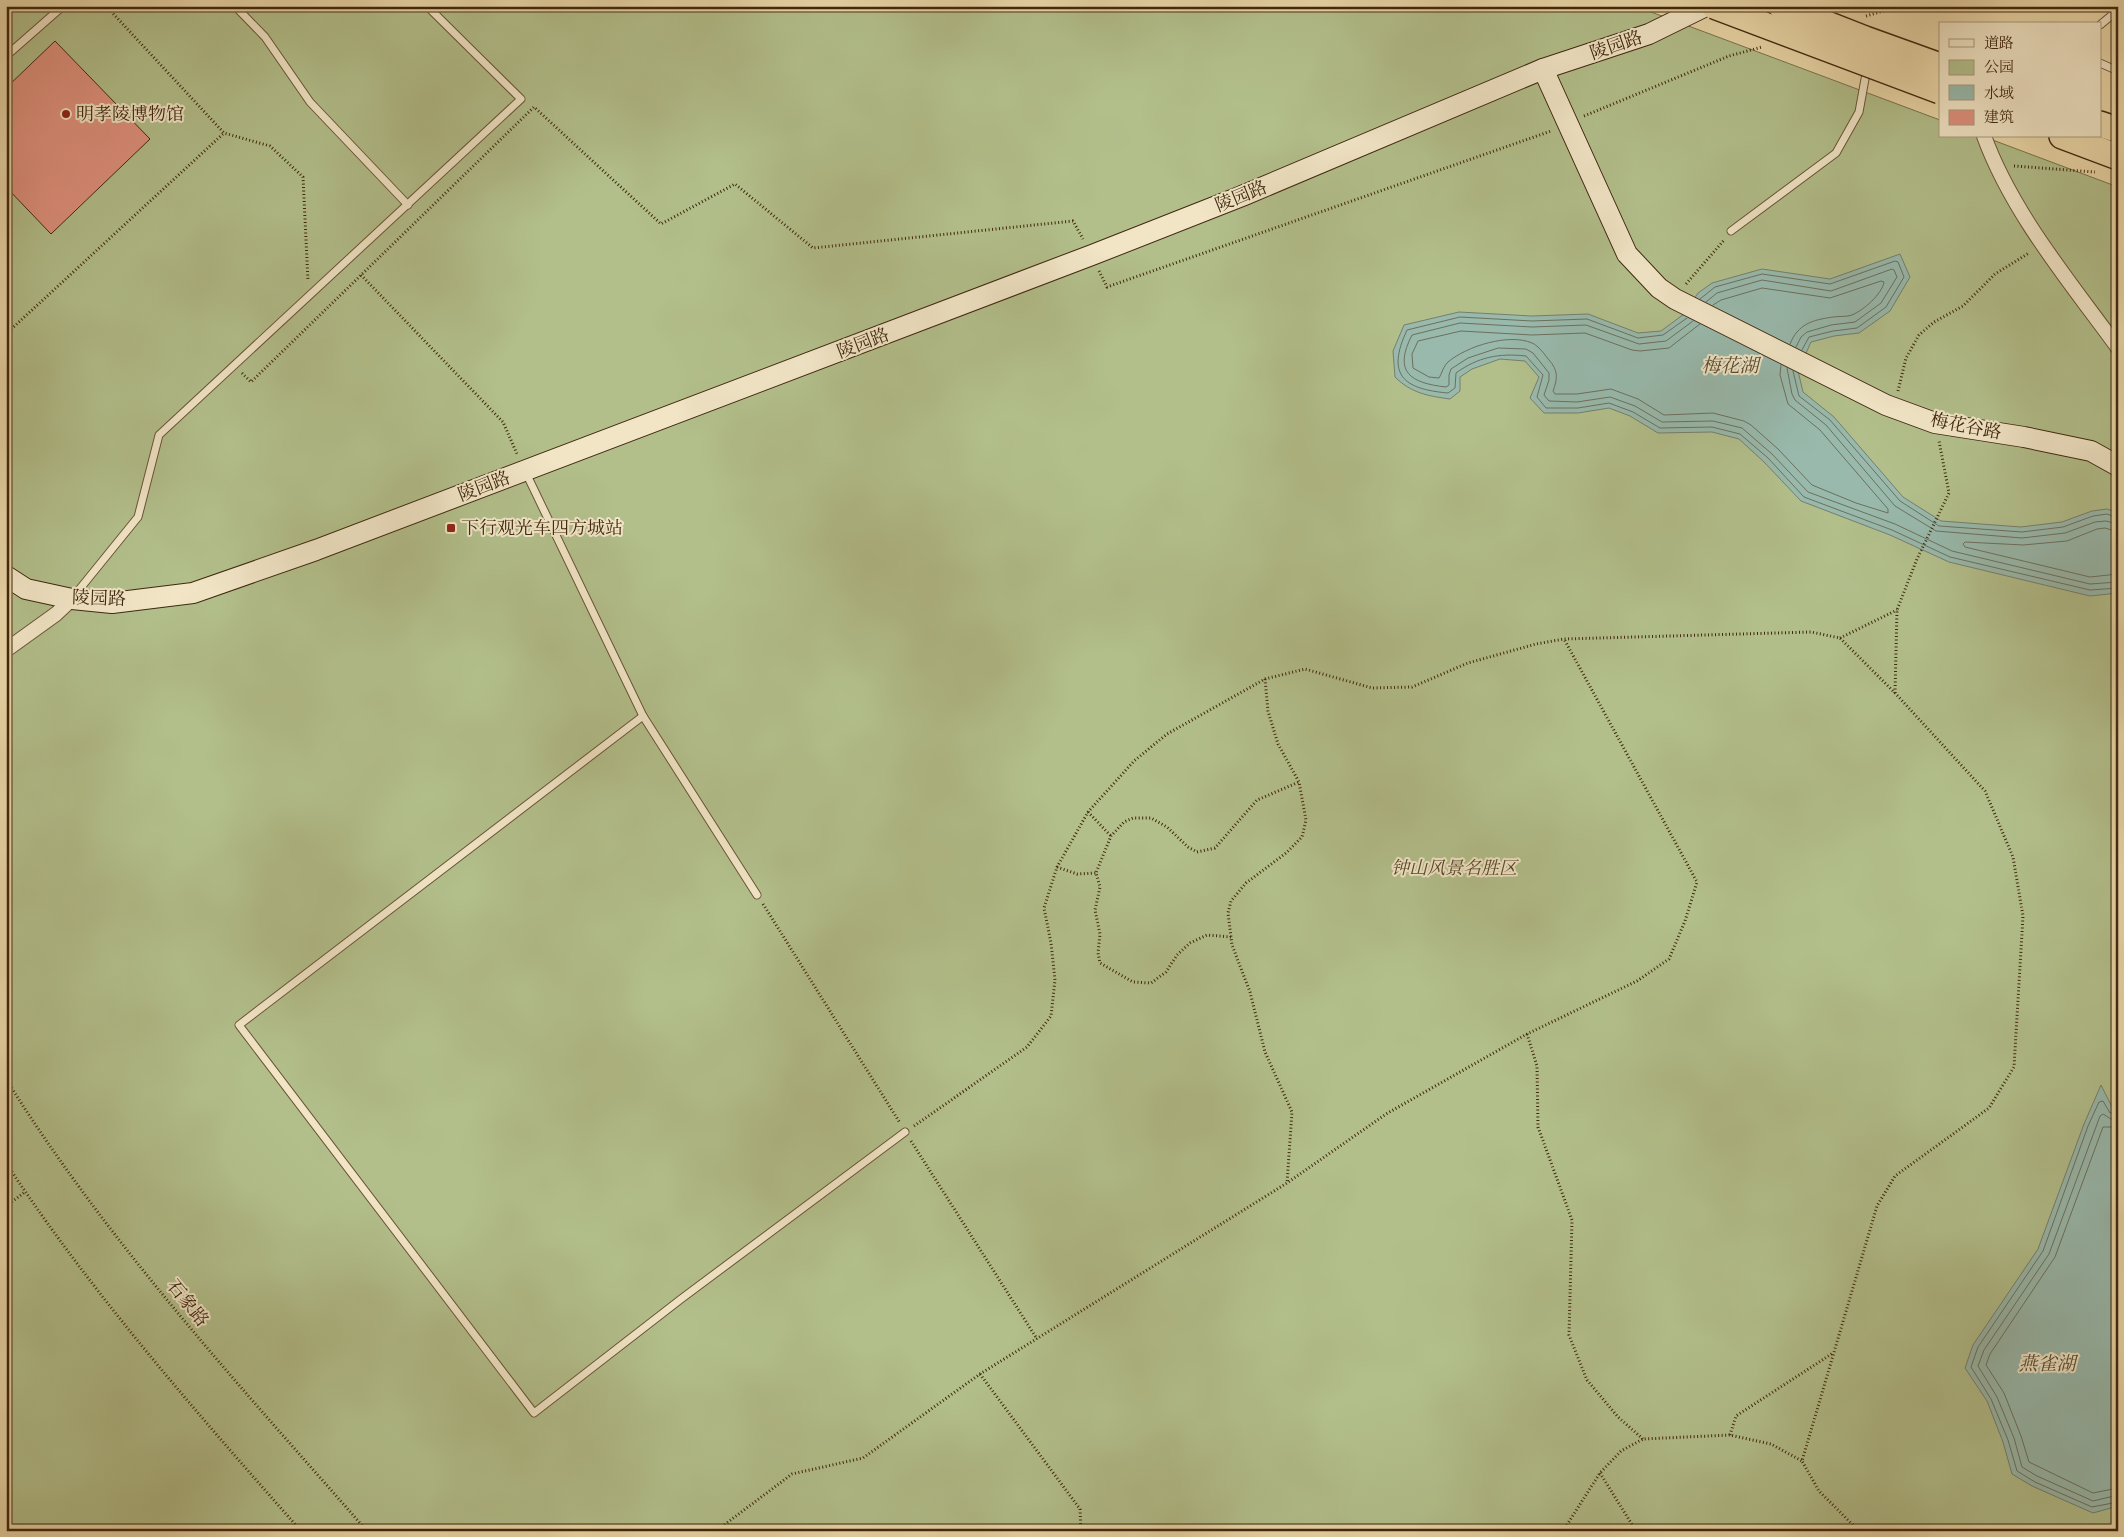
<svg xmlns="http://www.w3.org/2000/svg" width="2124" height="1537" font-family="'Libre Caslon Text','Noto Serif SC',serif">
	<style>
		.green { fill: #b2bf8b; stroke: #79744d }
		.water { fill: #98b9ac; stroke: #757f6d }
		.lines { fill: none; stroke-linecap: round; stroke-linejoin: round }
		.shore { stroke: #6c705e; stroke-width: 1 }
		.building { fill: #df917e; stroke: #40280f }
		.lane-casing { stroke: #6a5435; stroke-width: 9 }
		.street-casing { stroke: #6a5435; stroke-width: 16 }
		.secondary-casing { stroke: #40280f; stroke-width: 22 }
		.highway-casing { stroke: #40280f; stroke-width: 28 }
		.path { stroke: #40280f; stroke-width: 3; stroke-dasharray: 1 2.5; stroke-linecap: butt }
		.lane { stroke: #f1e5c6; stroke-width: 7 }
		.street { stroke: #f1e5c6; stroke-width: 14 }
		.secondary { stroke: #f1e5c6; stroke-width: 20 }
		.highway { stroke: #ead7a8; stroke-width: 25 }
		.highway-bridge-casing { stroke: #40280f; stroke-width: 28; stroke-linecap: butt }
		.highway-bridge { stroke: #ead7a8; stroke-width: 25 }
		.poi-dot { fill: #8f2418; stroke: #f1e5c6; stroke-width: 2 }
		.labels { text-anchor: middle; stroke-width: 4; stroke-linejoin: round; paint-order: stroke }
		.street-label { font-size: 18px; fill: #40280f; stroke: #f1e5c6 }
		.poi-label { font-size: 18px; fill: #40280f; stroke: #f1e5c6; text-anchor: start }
		.park-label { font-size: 18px; font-style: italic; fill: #574628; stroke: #f1e5c6 }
		.water-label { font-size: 19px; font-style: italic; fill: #564c36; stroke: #f1e5c6 }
	</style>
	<rect width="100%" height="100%" fill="#ead7a8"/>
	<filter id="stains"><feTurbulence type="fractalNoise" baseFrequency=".004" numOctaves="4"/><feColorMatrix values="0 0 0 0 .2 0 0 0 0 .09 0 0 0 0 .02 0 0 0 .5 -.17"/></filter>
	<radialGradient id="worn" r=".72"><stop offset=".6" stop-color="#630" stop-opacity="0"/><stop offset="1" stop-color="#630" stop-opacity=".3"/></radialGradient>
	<polygon class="green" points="6,6 1635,6 1940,120 1940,136 1982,136 2118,187 2118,1531 6,1531"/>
	<g class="water">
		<path d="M1900,254L1910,277L1890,311L1859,333L1834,336L1811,342L1798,371L1803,392L1834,417L1903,497L1941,521L2021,527L2062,522L2092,511L2107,509L2118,513V593L2090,596L1949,562L1890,535L1801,501L1764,462L1739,439L1712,432L1658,433L1630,416L1609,408L1578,413H1544L1530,398L1539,377L1525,361L1500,359L1472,369L1460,377V391L1450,399C1428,396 1411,393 1395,377L1393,351L1404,325L1459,312L1532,316L1588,314L1638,333L1661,331L1684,314L1698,293L1712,283L1762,269L1830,279Z"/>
		<polygon points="2101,1085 2113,1109 2118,1106 2118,1506 2093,1513 2032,1486 2012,1474 2003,1442 1987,1401 1965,1368 1973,1345 2038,1249 2084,1124"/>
	</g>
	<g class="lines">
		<g class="shore">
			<polyline points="1700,299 1715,287 1762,274 1830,284 1895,261 1898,262 1904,277 1886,307 1857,328 1833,331 1809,337 1802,350"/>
			<polyline points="1706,302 1717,293 1762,280 1831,291 1892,269 1894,270 1897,277 1881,303 1855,322 1831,325 1807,332 1801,337 1796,347"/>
			<path d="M1713,305L1721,300L1762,288L1830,298L1881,281L1884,282C1882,294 1864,310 1852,315C1847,317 1839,316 1833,317C1812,320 1798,324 1790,344"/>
			<path d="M1687,318L1663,335L1638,338L1587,319L1532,321L1460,317L1407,330C1386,375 1403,389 1448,393L1455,388L1456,373C1478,357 1499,353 1526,356L1543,375L1537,397L1546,408H1578L1609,403L1633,412L1660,428L1712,427L1740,434L1768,458L1804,497L1892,530L1950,557L2090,590L2118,588"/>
			<path d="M1693,321L1666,341L1639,344L1586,325L1532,327L1460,323L1412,335C1393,372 1410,383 1446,387L1449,385V375L1451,369L1468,358L1498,348L1526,349L1533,353L1549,373V380L1544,395L1549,401L1577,402L1610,397L1635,406L1662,422L1713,421L1742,428L1772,454L1808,492L1895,524L1952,551L2090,584L2118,582"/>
			<path d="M1700,324L1669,348L1640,351L1632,350L1585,333L1532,335L1461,331L1418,341L1412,354L1413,368L1429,377L1439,378C1442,373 1443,367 1448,362C1467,346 1509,333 1532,343C1539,346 1544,354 1549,360C1558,370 1558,378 1553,391L1555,394H1577L1611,389L1638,399L1664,415L1713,413L1744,421L1751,425L1778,449L1812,485L1856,503L1888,513V509L1820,430L1788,404L1780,375L1781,365"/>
			<polyline points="1787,368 1792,394 1795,400 1826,425 1895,506 1936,531 2022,538 2065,533 2095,522 2106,521 2118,524"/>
			<polyline points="1793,371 1799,396 1830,420 1900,501 1939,526 2022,532 2063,527 2093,516 2107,514 2118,518"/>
			<polyline points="2118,532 2105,528 2097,529 2067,541 2023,545 1965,542 1963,544 1965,547 2090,577 2118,574"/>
			<polyline points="2118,1112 2110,1113 2103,1101 2099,1102 2088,1126 2043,1251 1978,1347 1971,1367 1991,1399 2008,1440 2017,1471 2035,1482 2092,1507 2118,1502"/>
			<polyline points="2118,1119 2111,1119 2103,1114 2100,1116 2049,1254 1984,1350 1978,1366 1997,1397 2014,1438 2022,1467 2037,1476 2093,1501 2118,1495"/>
			<polyline points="2118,1127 2103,1127 2055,1257 1990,1354 1986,1365 2004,1393 2021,1436 2029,1462 2093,1493 2118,1488"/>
		</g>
	</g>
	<polygon class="building" points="55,41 150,139 51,234 6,187 6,88"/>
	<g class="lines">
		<defs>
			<g id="lane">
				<polyline points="235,6 265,37 310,102 408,205"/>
				<polyline points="2100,25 2118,10"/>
				<polyline points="6,56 63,6"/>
				<polyline points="2100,63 2118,71"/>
				<polyline points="1731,231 1836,153 1859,112 1867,68"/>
				<polyline points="526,473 643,716 757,895"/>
				<polyline points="74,596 138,517 159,435 521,99 427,6"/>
				<polyline points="643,716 239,1025 534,1413 681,1299 905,1132"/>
			</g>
			<g id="street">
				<path d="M1984,136C2012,213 2070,282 2118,348"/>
				<polyline points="6,650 56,614 72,599"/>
			</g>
			<g id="secondary">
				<polyline points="1543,69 1627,254 1659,288 1675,299 1886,405 1935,423 2024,437 2091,451 2118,466"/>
				<polyline points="6,576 26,589 72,599 112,603 193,593 316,550 1092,255 1242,196 1543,69 1649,34 1706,6"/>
			</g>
			<g id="highway">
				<polyline points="2100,124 2118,130"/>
				<polyline points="2062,136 2118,157"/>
			</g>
		</defs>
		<use href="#lane" class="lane-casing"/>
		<use href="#street" class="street-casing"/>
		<use href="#secondary" class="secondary-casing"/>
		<use href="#highway" class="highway-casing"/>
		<g class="path">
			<polyline points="106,6 224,133 270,146 303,177 308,281"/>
			<polyline points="1866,16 1900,6"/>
			<polyline points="1584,116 1729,56 1762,47"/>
			<polyline points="2014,166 2095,172"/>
			<polyline points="1099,271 1107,287 1551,131"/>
			<polyline points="361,275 503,422 517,454"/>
			<polyline points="1686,284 1725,239"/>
			<polyline points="6,334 224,133"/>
			<polyline points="242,373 251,382 534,107 661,224 735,184 813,248 1073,221 1083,239"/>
			<polyline points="1898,391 1906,358 1919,335 1934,322 1963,306 1995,274 2029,253"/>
			<polyline points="1840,638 1897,610"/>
			<polyline points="1265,679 1268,711 1278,744 1299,782 1306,820 1302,837 1286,853 1246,883 1231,901 1228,913 1232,945 1250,992 1265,1052 1292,1112 1287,1183"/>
			<polyline points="1895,693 1897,610 1917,559 1949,493 1939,441"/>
			<polyline points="1088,812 1111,836"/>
			<polyline points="1057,867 1077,874 1096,873"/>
			<polyline points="763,904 900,1123"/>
			<polyline points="1231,937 1207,935 1190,943 1177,955 1166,972 1151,983 1133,982 1100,963 1098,953 1100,934 1095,910 1100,887 1096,873 1111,836 1124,822 1133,818 1151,818 1167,827 1188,847 1197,852 1215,848 1257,800 1299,782"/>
			<polyline points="1527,1034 1537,1066 1538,1127 1572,1220 1569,1335 1587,1380 1618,1417 1643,1439"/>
			<path d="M6,1079C108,1243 240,1386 367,1531"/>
			<polyline points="914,1126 1027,1047 1051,1016 1055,980 1051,943 1044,908 1057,867 1088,812 1134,761 1167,734 1265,679 1305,669 1372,688 1412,687 1468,663 1536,644 1564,639 1811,632 1840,638 1895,693 1985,791 2013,857 2023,916 2014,1067 1989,1108 1895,1176 1877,1206 1802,1461 1819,1491 1859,1531"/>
			<polyline points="911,1141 1037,1339"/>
			<path d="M6,1163C93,1295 197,1413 301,1531"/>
			<polyline points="6,1206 25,1192"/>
			<polyline points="980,1374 1080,1509 1081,1531"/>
			<polyline points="1730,1435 1736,1416 1833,1353"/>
			<polyline points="1600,1473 1636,1531"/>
			<polyline points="716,1531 792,1474 863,1458 980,1374 1287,1183 1386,1114 1527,1034 1637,981 1669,959 1685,921 1697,882 1564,639"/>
			<polyline points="1563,1531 1600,1473 1621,1451 1643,1439 1730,1435 1771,1444 1802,1461"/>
		</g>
		<use href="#lane" class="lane"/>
		<use href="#street" class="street"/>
		<use href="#secondary" class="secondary"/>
		<use href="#highway" class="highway"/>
		<defs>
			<g id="highway-bridge">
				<polyline points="1714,6 1940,91"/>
				<polyline points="1781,6 1865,39 1940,66"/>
			</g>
		</defs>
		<use href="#highway-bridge" class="highway-bridge-casing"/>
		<use href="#highway-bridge" class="highway-bridge"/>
	</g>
	<g class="poi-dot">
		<circle cx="66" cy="114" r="5"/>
		<rect x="446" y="523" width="10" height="10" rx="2.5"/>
	</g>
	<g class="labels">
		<g class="street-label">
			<text transform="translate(1616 45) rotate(-19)" y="6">陵园路</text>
			<text transform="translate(1241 196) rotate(-22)" y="6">陵园路</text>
			<text transform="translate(863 343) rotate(-21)" y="6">陵园路</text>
			<text transform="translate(1966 426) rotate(11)" y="6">梅花谷路</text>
			<text transform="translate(484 486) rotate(-21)" y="6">陵园路</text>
			<text transform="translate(99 598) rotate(2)" y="6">陵园路</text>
			<text transform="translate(188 1303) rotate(51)" y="6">石象路</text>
		</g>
		<g class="poi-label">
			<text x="76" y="120">明孝陵博物馆</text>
			<text x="461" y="534">下行观光车四方城站</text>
		</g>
		<g class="park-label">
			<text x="1454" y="874">钟山风景名胜区</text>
		</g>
		<g class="water-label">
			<text x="1730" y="372">梅花湖</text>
			<text x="2047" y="1370">燕雀湖</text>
		</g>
	</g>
	<rect width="2124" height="1537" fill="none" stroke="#ead7a8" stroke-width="25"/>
	<rect x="8" y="8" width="2109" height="1522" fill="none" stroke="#40280f" stroke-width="2.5"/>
	<rect x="12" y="12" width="2099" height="1512" fill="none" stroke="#40280f"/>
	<rect x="1939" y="22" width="162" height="115" fill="#f1e5c6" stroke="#aa997d"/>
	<rect x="1949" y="39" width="25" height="8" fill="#f1e5c6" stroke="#aa997d"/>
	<text x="1984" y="48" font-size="15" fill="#40280f">道路</text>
	<rect x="1949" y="60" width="25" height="15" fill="#b2bf8b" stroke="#aa997d"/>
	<text x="1984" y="72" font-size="15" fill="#40280f">公园</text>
	<rect x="1949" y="85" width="25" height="15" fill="#98b9ac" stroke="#aa997d"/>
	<text x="1984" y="98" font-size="15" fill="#40280f">水域</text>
	<rect x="1949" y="110" width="25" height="15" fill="#df917e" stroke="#aa997d"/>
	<text x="1984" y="122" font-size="15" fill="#40280f">建筑</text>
	<rect width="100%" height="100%" filter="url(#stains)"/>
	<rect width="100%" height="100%" fill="url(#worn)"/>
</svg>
